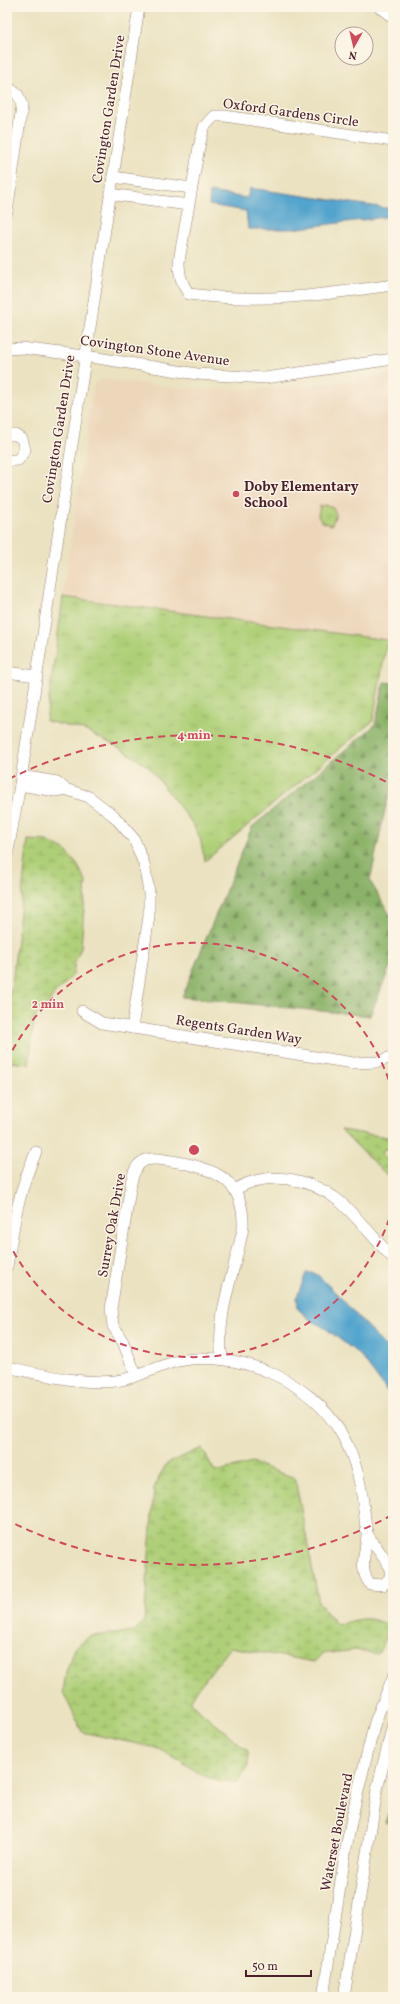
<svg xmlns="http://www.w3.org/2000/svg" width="400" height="2004" font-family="Vollkorn,serif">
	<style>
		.built { fill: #edd7bb }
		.forest { fill: url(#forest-firs); stroke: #6a684a }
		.wetland { fill: url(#wetland-marsh); stroke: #7c7751 }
		.park { fill: url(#park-tufts); stroke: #7c7751 }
		.water { fill: #52a4cd; stroke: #4e627c }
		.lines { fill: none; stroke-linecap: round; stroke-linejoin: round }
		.minor-casing { stroke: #9a8076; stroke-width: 12 }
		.minor { stroke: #fff; stroke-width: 11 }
		.ring { fill: none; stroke: #d1495b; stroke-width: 2; stroke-dasharray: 7 5 }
		.poi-dot { fill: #d1495b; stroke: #fcf5e5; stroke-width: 1.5 }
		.labels { text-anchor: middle; stroke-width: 3; stroke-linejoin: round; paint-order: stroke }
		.street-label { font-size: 14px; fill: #4a1f2b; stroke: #fcf5e5 }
		.poi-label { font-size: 14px; font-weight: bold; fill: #4a1f2b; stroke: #fcf5e5; text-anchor: start }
		.centre { fill: #d1495b; stroke: #fcf5e5; stroke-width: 2 }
		.ring-label { font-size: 12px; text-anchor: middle; font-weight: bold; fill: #d1495b; stroke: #fcf5e5; stroke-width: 3; stroke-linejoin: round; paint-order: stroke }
	</style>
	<defs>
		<pattern id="forest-firs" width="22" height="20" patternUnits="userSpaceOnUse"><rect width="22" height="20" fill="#8ab268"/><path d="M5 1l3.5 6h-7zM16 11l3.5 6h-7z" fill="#739056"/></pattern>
		<pattern id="wetland-marsh" width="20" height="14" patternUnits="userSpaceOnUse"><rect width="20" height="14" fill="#aecf77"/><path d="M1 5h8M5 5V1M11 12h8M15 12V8" fill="none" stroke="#97b167"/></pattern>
		<pattern id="park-tufts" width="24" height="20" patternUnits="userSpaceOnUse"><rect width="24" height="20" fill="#aecf77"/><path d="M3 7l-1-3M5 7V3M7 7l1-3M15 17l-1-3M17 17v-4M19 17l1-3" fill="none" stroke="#97b167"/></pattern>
	</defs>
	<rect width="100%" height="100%" fill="#fcf5e5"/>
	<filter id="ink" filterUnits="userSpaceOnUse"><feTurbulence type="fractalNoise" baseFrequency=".025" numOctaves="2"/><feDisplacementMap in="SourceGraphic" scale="8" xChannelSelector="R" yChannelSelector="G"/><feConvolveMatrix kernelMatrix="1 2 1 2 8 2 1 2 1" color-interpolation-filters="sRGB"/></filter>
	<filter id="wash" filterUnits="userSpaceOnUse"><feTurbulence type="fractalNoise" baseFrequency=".012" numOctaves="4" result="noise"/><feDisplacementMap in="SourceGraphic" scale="16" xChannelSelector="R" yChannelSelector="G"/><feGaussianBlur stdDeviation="0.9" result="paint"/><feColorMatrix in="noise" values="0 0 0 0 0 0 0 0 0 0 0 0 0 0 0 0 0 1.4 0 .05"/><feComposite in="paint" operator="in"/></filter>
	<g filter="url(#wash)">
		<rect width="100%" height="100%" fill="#eae2c0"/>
		<polygon class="built" points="393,373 393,602 387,640 63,597 94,385 97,382 102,379 178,388 236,390 297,387 358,380"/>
		<g class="forest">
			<polygon points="384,682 393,683 393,783 386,805 370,881 393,920 393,959 370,1016 182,997 252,827 375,725"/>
			<polygon points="393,1803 393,1825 385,1822"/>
		</g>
		<g class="wetland">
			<polygon points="28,840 47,841 65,850 78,866 86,882 81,948 75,962 73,975 52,997 46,1007 40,1009 34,1019 29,1064 7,1062 7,1008 12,984"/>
			<polygon points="341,1130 393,1138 393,1149 384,1149 382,1152 393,1168 393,1181"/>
			<path d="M202,1448L215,1472L252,1463L295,1478L319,1603L337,1625C360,1618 369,1615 392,1627L378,1654L356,1650L322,1654L314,1662L230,1647L199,1687L190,1702L248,1751V1767L237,1782L218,1781L200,1774L180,1760L156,1748L82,1732L63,1692L66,1672L74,1648L90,1636L133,1632L144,1622L154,1488L166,1464Z"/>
		</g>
		<g class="park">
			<polygon points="327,505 333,508 336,514 332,524 330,525 321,521 318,516 320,506"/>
			<polygon points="63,597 387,640 373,721 205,861 200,838 192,823 149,767 120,748 84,730 46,721"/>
		</g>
		<g class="water">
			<polygon points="250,188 393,209 393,216 292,229 248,229 246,211 209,205 210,192 247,198"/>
			<polygon points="306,1273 314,1273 319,1276 339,1296 393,1355 393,1399 360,1355 325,1328 310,1320 298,1309 297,1297"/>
		</g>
	</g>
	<g filter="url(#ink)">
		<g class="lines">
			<defs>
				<g id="minor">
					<polyline points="379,7 393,17"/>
					<polyline points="7,86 18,95 22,106 7,212"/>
					<path d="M393,141L225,116H214L204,127L199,147L179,261C179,274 181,283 189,294C262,304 321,295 393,285"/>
					<polyline points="113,177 191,188"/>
					<polyline points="110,194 188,205"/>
					<polyline points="7,349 21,348 85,356 197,374 265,378 393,359"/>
					<polyline points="7,435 16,435 22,439 25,450 18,460 7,461"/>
					<polyline points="7,672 36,676"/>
					<polyline points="21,776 57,782 65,789 89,797 114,816 134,839 144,864 149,892 149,916 132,1028"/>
					<polyline points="20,785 55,791 65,789"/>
					<polyline points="7,856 20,785 139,7"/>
					<polyline points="82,1011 102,1023 353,1063 378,1062 393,1056"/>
					<path d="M234,1190C268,1170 307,1177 338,1200C356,1215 376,1241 393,1258"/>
					<path d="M7,1266C14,1223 18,1192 36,1152"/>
					<path d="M7,1367C40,1374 82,1385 115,1381C136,1379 157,1366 178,1361C238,1349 310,1380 341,1433C357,1460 362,1489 365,1519C365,1524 367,1530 367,1534C366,1552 358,1568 370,1584L383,1585L390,1578L391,1568L367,1534"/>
					<path d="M136,1375L123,1342L113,1326L111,1309L131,1183C133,1175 135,1166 142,1162C150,1156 163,1160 172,1161C214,1168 245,1179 243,1228C235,1272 215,1314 222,1359"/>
					<polyline points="323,1997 346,1848 355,1803 375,1722 393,1677"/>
					<polyline points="344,1997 377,1790 393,1724"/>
				</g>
			</defs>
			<use href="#minor" class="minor-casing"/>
			<use href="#minor" class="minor"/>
		</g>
	</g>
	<g class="ring">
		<path d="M393 1207A207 207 0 0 1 7 1239M7 1061A207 207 0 0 1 393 1093"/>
		<path d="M392 1515A415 415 0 0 1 9 1521M9 779A415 415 0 0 1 392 785"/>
	</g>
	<circle class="poi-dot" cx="236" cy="494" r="4"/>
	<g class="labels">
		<g class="street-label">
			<text transform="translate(108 109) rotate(-81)" y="5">Covington Garden Drive</text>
			<text transform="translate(291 112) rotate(8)" y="5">Oxford Gardens Circle</text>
			<text transform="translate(155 350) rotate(8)" y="5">Covington Stone Avenue</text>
			<text transform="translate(58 429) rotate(-81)" y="5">Covington Garden Drive</text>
			<text transform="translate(239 1029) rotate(9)" y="5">Regents Garden Way</text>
			<text transform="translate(111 1225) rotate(-80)" y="5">Surrey Oak Drive</text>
			<text transform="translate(336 1832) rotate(-79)" y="5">Waterset Boulevard</text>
		</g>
		<g class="poi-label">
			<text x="244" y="491">Doby Elementary<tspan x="244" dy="16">School</tspan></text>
		</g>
	</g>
	<circle cx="194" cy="1150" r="6" class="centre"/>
	<g class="ring-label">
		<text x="194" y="739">4 min</text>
		<text x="48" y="1008">2 min</text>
	</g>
	<rect width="400" height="2004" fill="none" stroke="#fcf5e5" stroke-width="24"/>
	<g transform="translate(354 46) rotate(188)"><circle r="19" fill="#fcf5e5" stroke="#b59f9b"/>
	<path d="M0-3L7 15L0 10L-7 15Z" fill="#d1495b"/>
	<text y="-6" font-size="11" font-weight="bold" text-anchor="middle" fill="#4a1f2b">N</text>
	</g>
	<path d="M246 1970v6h65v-6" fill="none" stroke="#4a1f2b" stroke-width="2"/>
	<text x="252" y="1970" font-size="12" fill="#4a1f2b" stroke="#fcf5e5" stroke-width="3" paint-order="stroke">50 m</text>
</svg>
